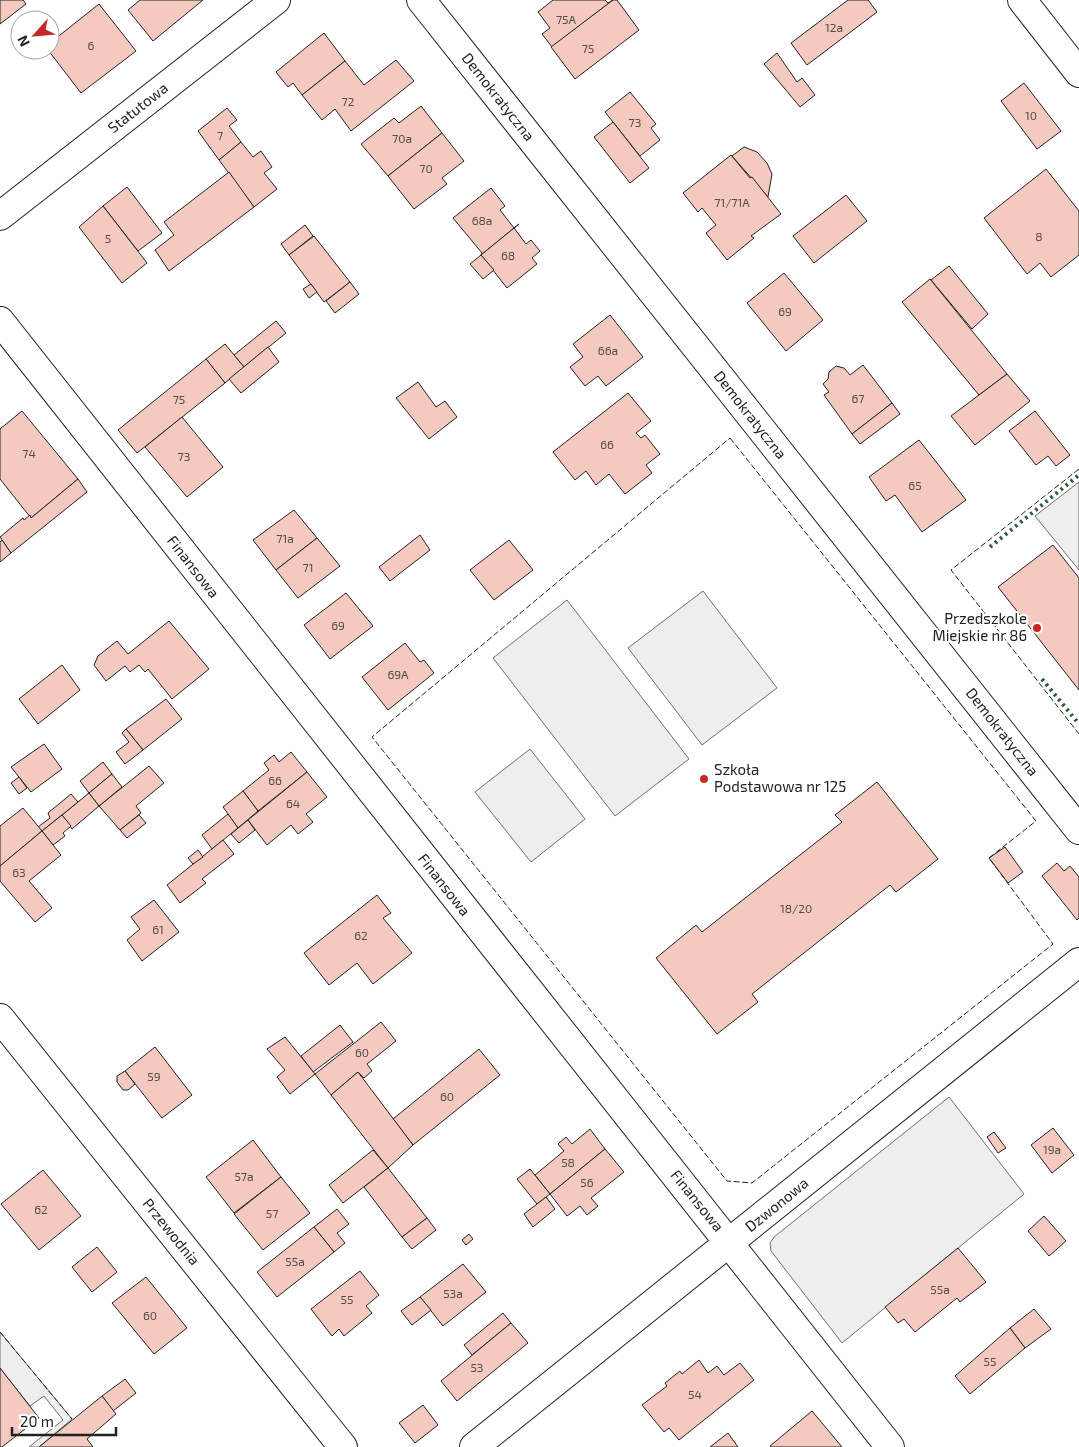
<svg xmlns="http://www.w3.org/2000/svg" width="1079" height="1447" font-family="'Exo 2',sans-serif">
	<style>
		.green { fill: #eee; stroke: #6f6f6f }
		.building { fill: #f3c9c0; stroke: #222 }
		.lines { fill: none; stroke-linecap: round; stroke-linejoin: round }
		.minor-casing { stroke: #222; stroke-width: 30 }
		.minor { stroke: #fff; stroke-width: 28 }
		.hedge { stroke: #2f5e38; stroke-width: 4; stroke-dasharray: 2.5 4; stroke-linecap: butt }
		.fence { stroke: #222; stroke-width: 1; stroke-dasharray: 6 2.5; stroke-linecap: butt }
		.poi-dot { fill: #c62828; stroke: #fff; stroke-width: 2 }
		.labels { text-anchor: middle; stroke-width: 4; stroke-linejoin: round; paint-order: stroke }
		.number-label { font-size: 12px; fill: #564c4a }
		.street-label { font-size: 15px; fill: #222; stroke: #fff }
		.poi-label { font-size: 15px; fill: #222; stroke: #fff; text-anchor: end }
	</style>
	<rect width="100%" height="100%" fill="#fff"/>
	<g class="green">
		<polygon points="1079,482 1079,570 1035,516"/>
		<polygon points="703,591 777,688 702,745 628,648"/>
		<polygon points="567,600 689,759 615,816 493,658"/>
		<polygon points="530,749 585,819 531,862 475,792"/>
		<polygon points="949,1097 1024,1194 842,1343 771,1251 770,1243 774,1237"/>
		<polygon points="0,1332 72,1419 39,1447 29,1447 63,1420 44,1396 30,1406 0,1368"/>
	</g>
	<g class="building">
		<polygon points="0,0 23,0 26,4 0,24"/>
		<polygon points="140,0 203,0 153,41 128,10"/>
		<polygon points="553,0 605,0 608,3 613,0 552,47 542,34 550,28 538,12"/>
		<polygon points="613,0 617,0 639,30 575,79 551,47"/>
		<polygon points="848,0 868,0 877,12 807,65 791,43"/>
		<polygon points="99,4 136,51 81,93 48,50 50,50 50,43"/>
		<polygon points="324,33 345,61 302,95 293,83 288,87 276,72"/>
		<polygon points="777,53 797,82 802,78 815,95 800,107 764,64"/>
		<polygon points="396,60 414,81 351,131 335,109 322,120 302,95 345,61 364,85"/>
		<polygon points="1024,83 1061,131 1037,149 1001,101"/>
		<polygon points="630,92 656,124 651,128 660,140 640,156 605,112"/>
		<polygon points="421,106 442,133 388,176 361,144 394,118 399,123"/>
		<polygon points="227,108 237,120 229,126 241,142 219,160 198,131"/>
		<polygon points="613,122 649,168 630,183 594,137"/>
		<polygon points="442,133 464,161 442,178 447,184 414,209 388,176"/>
		<polygon points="241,142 253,157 261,151 272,167 264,173 277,189 254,207 219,160"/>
		<polygon points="744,147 757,152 767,163 772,174 768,197 732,156"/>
		<polygon points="731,155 750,178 752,177 781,214 751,236 754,238 727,260 706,233 716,225 702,208 698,212 683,193"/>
		<polygon points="1046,169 1079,211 1079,255 1051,277 1040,263 1027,274 984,218"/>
		<polygon points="229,172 254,207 169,271 155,250 174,235 164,222"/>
		<polygon points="127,187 162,233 138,251 103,206"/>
		<polygon points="491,188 505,206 500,210 514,228 519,224 481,255 482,253 453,218"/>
		<polygon points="846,195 867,221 814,263 793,236"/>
		<polygon points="103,206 147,263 122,283 79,227"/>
		<polygon points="305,225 313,236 289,255 281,244"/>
		<polygon points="514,228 526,244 531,240 540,251 532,258 537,264 507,288 481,255"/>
		<polygon points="314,236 350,282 324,302 289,255"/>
		<polygon points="481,255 494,270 483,279 470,264"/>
		<polygon points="949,266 988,314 972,329 931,280"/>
		<polygon points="784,273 823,320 786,351 747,303"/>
		<polygon points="930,279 1007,374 979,395 902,302"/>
		<polygon points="350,282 359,294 335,313 326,301"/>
		<polygon points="311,284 317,292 309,298 303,289"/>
		<polygon points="610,315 643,357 606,386 598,376 585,386 570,367 583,357 573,344"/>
		<polygon points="276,321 286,333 244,367 234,355"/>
		<polygon points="225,344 244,367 225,383 206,359"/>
		<polygon points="268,347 279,362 241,393 229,379"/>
		<polygon points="206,359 225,383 137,453 118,430"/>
		<polygon points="863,365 892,403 852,434 824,395 829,392 823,384 828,379 829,372 836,366 844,368 850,375"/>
		<polygon points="1007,374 1030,401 975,445 951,416"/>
		<polygon points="418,382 436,407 445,401 457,417 429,439 396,398"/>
		<polygon points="628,393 651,421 636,433 641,438 645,435 660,454 646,465 652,473 625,494 609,474 596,485 586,471 575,480 553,452"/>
		<polygon points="892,403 900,414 860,444 852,434"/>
		<polygon points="22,411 78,479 31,518 0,479 0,429"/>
		<polygon points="1035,411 1070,455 1056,466 1048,456 1036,465 1009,431"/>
		<polygon points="182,417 223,467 187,497 145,447"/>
		<polygon points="919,440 966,500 922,532 895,495 886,501 869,477"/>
		<polygon points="78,479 87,492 11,553 0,537 23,518 24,520 30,515 31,518"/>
		<polygon points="294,510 317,538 276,570 253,540"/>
		<polygon points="420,535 430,550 390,581 379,567"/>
		<polygon points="317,538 340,566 298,598 276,570"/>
		<polygon points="2,540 11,553 0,562 0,542"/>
		<polygon points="509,540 533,570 494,600 470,570"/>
		<polygon points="1053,545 1079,578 1079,690 998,587"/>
		<polygon points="346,593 373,626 330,659 304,625"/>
		<polygon points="169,621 209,669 172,699 148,669 145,672 139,665 130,672 125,666 106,681 94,665 98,656 117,641 128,654"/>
		<polygon points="405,643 420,662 424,660 434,673 388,710 362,677"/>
		<polygon points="62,665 80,690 38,724 19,699"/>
		<polygon points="166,699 182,719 143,750 126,729"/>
		<polygon points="126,729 143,750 125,764 116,752 129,742 122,733"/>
		<polygon points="44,744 62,769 31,792 11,767"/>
		<polygon points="291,752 307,772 258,811 243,791 269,770 264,763 274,755 279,762"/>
		<polygon points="103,762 112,774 89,793 80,781"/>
		<polygon points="149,766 164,783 136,806 141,813 120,830 99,806"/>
		<polygon points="307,772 327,797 306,814 313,822 298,834 291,825 267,845 248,820"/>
		<polygon points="112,774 122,787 99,806 89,793"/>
		<polygon points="19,777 27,788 19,794 11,783"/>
		<polygon points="877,782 938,859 896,892 890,885 752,994 758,1002 717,1034 656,958 696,925 702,932 842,822 835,815"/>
		<polygon points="243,791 258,811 238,828 223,807"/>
		<polygon points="89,793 99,806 72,829 62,815"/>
		<polygon points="71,794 78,802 42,831 38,827 50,818 48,813"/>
		<polygon points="23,808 42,831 0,866 0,826"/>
		<polygon points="228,814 238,828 212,849 202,835"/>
		<polygon points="62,815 71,826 63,833 65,836 53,845 42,831"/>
		<polygon points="139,815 146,823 127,838 120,830"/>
		<polygon points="248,820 255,830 239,843 231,834"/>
		<polygon points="42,831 61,855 29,881 52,908 35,922 0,881 0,866"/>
		<polygon points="223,840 234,854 202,879 206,883 180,903 167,885"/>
		<polygon points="1005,847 1023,872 1008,883 989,858"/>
		<polygon points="198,850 203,857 193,864 188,858"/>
		<polygon points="1057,863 1064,871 1070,866 1079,877 1079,918 1077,920 1042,876"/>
		<polygon points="377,895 391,913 383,918 412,953 373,984 357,963 329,985 304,953"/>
		<polygon points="154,900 179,932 142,961 127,940 140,929 131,917"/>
		<polygon points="381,1022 396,1041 367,1064 372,1071 364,1078 358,1072 331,1095 315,1074"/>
		<polygon points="340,1025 353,1042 313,1072 301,1056"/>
		<polygon points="285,1037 315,1074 290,1094 277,1077 285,1070 267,1049"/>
		<polygon points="155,1047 192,1095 162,1118 125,1071"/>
		<polygon points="479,1049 500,1075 413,1145 393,1119"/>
		<polygon points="125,1071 135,1084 128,1090 123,1090 117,1082 117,1076"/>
		<polygon points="358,1072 413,1145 388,1168 331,1095"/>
		<polygon points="1053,1128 1074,1155 1052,1173 1031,1145"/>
		<polygon points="590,1129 605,1149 550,1194 535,1175 564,1151 558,1144 566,1137 572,1144"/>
		<polygon points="994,1132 1006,1148 998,1153 987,1137"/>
		<polygon points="253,1140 281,1177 234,1213 206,1177"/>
		<polygon points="605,1149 624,1172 591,1198 598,1206 587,1215 580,1206 567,1216 550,1194"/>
		<polygon points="373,1150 388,1168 343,1203 329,1185"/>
		<polygon points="388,1168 427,1218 402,1237 364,1187"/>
		<polygon points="530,1169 550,1194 537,1204 517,1179"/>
		<polygon points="43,1170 81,1216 39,1250 1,1204"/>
		<polygon points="281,1177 310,1213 263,1250 234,1214"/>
		<polygon points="546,1197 555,1209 533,1227 524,1214"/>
		<polygon points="337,1209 349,1224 337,1233 345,1243 334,1252 314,1227"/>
		<polygon points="1044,1216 1066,1241 1049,1256 1028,1231"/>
		<polygon points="427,1218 436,1230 412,1249 402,1237"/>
		<polygon points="314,1227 334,1252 277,1297 257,1272"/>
		<polygon points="469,1234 473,1239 466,1245 462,1240"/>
		<polygon points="97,1247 117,1272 92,1292 72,1267"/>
		<polygon points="958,1248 986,1282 960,1302 957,1298 915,1332 904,1319 898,1323 885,1307"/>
		<polygon points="463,1264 486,1292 443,1326 420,1297"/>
		<polygon points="360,1271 379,1295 366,1306 372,1313 344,1336 339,1329 332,1336 311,1309"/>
		<polygon points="146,1277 187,1328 154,1354 112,1303"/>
		<polygon points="420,1297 431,1310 412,1325 401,1311"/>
		<polygon points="1034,1309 1051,1329 1025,1348 1010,1328"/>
		<polygon points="503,1313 511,1323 472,1355 464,1345"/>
		<polygon points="511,1323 528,1343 457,1401 441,1381"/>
		<polygon points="1010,1328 1025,1348 970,1394 955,1376"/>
		<polygon points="699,1360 708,1373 717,1366 724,1375 740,1363 754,1380 679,1440 669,1428 664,1432 642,1405 667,1386 665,1383 680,1371 682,1374"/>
		<polygon points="0,1368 39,1418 2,1447 0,1447"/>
		<polygon points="125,1379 136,1393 113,1411 102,1396"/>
		<polygon points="102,1396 116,1414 87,1439 93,1447 39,1447"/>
		<polygon points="423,1405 438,1425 415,1443 399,1423"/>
		<polygon points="812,1411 842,1447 771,1447 770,1446"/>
		<polygon points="728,1433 738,1447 710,1447"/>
	</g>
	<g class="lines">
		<defs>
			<g id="minor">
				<polyline points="421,0 1079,830"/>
				<polyline points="1022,0 1079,73"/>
				<polyline points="0,216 276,0"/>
				<polyline points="0,321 890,1447"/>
				<polyline points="0,1018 343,1447"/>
				<polyline points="474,1447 1079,962"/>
			</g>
		</defs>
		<use href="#minor" class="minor-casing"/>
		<use href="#minor" class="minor"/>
		<g class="hedge">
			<polyline points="990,547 1079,475"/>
			<polyline points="1042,679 1079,724"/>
		</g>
		<g class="fence">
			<polygon points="730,438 1036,821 989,858 1053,944 752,1183 727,1181 372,737"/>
			<polyline points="1079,469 951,570 1079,734"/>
			<polyline points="0,1332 72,1419"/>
		</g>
	</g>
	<g class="poi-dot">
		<circle cx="1037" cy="628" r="5"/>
		<circle cx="704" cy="779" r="5"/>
	</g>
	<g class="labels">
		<g class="number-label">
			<text x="566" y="24">75A</text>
			<text x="834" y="32">12a</text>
			<text x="91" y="50">6</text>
			<text x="588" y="53">75</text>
			<text x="348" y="106">72</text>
			<text x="1031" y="120">10</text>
			<text x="635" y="127">73</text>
			<text x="220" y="140">7</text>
			<text x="402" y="143">70a</text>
			<text x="426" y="173">70</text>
			<text x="732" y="207">71/71A</text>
			<text x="482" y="225">68a</text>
			<text x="1039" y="241">8</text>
			<text x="108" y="243">5</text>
			<text x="508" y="260">68</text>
			<text x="785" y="316">69</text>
			<text x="608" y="355">66a</text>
			<text x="858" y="403">67</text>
			<text x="179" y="404">75</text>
			<text x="607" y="449">66</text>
			<text x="29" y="458">74</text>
			<text x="184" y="461">73</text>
			<text x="915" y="490">65</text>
			<text x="285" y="543">71a</text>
			<text x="308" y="572">71</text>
			<text x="338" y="630">69</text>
			<text x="398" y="679">69A</text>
			<text x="275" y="785">66</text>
			<text x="293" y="808">64</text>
			<text x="19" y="877">63</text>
			<text x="796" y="913">18/20</text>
			<text x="158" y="934">61</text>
			<text x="361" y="940">62</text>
			<text x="362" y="1057">60</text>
			<text x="154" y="1081">59</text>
			<text x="447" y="1101">60</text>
			<text x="1052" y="1154">19a</text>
			<text x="568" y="1167">58</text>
			<text x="244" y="1181">57a</text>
			<text x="587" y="1187">56</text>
			<text x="41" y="1214">62</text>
			<text x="272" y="1218">57</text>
			<text x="295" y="1266">55a</text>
			<text x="940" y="1294">55a</text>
			<text x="453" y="1298">53a</text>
			<text x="347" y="1304">55</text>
			<text x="150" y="1320">60</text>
			<text x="990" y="1366">55</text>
			<text x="477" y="1372">53</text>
			<text x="695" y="1399">54</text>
		</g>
		<g class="street-label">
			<text transform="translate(498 97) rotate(52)" y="5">Demokratyczna</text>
			<text transform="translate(138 108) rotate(-38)" y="5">Statutowa</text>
			<text transform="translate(750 415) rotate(52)" y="5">Demokratyczna</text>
			<text transform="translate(193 567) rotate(52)" y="5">Finansowa</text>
			<text transform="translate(1002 732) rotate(52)" y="5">Demokratyczna</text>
			<text transform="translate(444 885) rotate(52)" y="5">Finansowa</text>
			<text transform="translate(697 1201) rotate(51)" y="5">Finansowa</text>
			<text transform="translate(777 1205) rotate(-39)" y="5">Dzwonowa</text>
			<text transform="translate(171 1232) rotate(51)" y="5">Przewodnia</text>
		</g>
		<g class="poi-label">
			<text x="1027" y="624">Przedszkole<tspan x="1027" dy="17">Miejskie nr 86</tspan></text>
			<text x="714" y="775" text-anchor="start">Szkoła<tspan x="714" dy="17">Podstawowa nr 125</tspan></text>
		</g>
	</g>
	<g transform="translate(35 35) rotate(243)"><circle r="24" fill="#ffffff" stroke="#a7a7a7"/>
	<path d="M0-4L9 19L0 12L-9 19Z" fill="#c62828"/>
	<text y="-8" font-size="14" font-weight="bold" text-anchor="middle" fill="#222222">N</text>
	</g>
	<path d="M12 1427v8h104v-8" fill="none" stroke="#222222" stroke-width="2.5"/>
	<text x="20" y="1427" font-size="15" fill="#222222" stroke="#ffffff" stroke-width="4" paint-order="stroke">20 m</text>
</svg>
